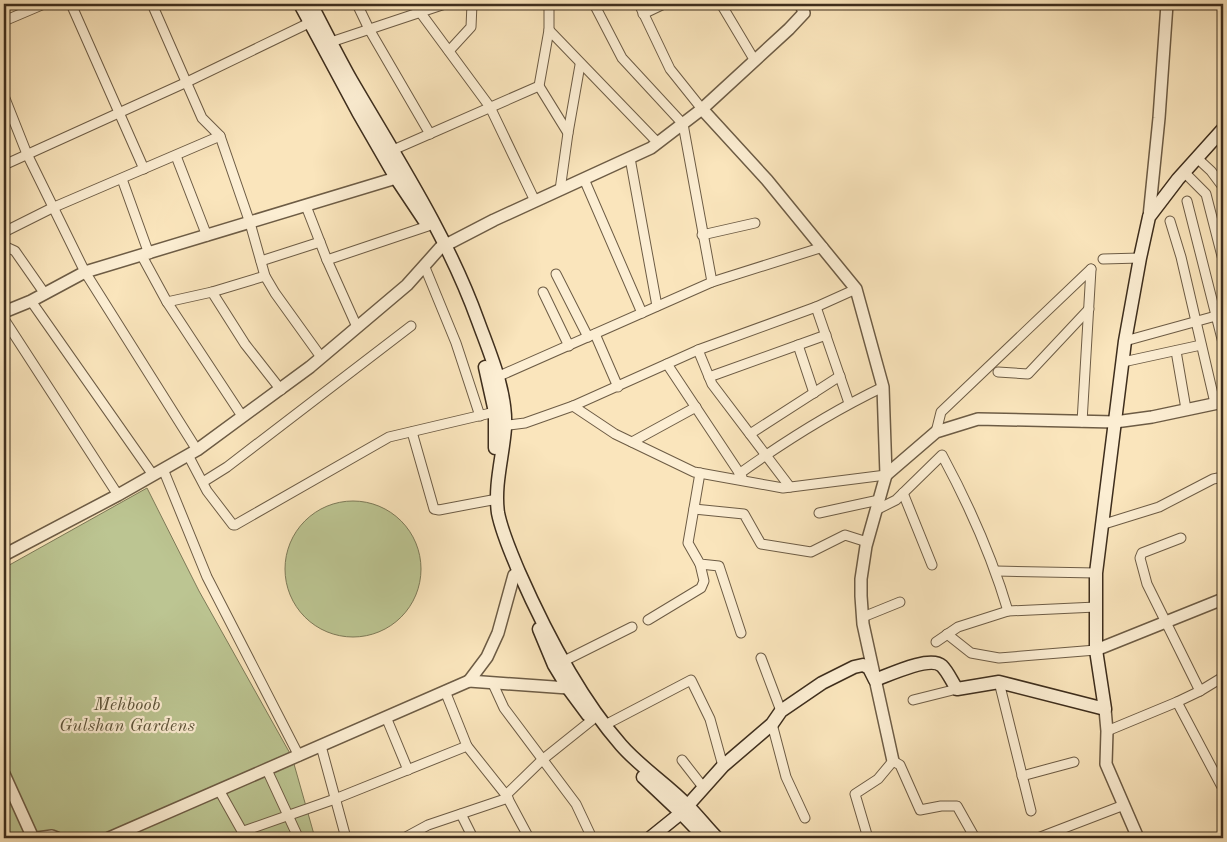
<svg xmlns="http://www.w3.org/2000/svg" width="1227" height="842" font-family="'Old Standard TT',serif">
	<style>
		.green { fill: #bcc592; stroke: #7d7a58 }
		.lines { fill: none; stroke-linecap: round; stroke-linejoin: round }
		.minor-casing { stroke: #6d5c45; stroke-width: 11 }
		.tertiary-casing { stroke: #6d5c45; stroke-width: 14 }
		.secondary-casing { stroke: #3e2e1d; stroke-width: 15 }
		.minor { stroke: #fceed3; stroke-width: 9 }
		.tertiary { stroke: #fceed3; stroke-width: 11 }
		.secondary { stroke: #fceed3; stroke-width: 12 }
		.labels { text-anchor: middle; stroke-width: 4.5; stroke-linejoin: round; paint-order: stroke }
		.park-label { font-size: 18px; font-style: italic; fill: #5e543a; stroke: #fceed3 }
	</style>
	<rect width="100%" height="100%" fill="#fae5bc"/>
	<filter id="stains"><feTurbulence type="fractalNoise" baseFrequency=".004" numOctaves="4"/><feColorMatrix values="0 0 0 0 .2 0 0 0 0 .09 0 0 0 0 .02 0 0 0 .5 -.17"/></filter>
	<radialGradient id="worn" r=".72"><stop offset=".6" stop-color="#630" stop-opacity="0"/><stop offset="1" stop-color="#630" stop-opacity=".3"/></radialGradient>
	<g class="green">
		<polygon points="147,488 199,591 292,757 315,838 4,838 4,568"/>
		<circle cx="353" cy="569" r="68"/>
	</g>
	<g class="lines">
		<defs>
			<g id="minor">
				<polyline points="71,4 144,169"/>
				<polyline points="152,4 202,118 220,136 250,223 265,276 275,293 321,357"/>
				<polyline points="357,4 369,29 430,134"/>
				<polyline points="416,4 420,12 490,107 535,201"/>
				<polyline points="639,4 670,69 702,109"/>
				<polyline points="721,4 755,61"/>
				<polyline points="643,14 664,4"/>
				<polyline points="4,21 44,4"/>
				<polyline points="549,30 549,4"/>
				<polyline points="331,42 445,4"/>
				<polyline points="449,51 471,27 472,4"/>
				<polyline points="539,86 568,133"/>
				<polyline points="4,96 27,154 85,272 197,450"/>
				<polyline points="393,150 539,86 549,30 658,143"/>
				<polyline points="176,156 207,236"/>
				<polyline points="630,158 657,306"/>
				<polyline points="1197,158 1211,171 1223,187"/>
				<polyline points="4,165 187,82 309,23"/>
				<polyline points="1184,172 1206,194 1223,260"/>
				<polyline points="122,179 149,254"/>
				<polyline points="584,179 642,313"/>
				<polyline points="560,190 568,133 580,65"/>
				<polyline points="1187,201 1223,343"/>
				<polyline points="306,206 327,260 357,327"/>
				<polyline points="1170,221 1181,257 1215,403"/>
				<polyline points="4,232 52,208 220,136"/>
				<polyline points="702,235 755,223"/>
				<polyline points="4,246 15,251 45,294"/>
				<polyline points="142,256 167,302 242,416"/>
				<polyline points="1103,259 1140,258"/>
				<polyline points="327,260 428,226"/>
				<polyline points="261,261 320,242"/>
				<polyline points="424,265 456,343 480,416"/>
				<polyline points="556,274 588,337"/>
				<polyline points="712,282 823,247"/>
				<polyline points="212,292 245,344 281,390"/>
				<polyline points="543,292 569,346"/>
				<polyline points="31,301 153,475"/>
				<polyline points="167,302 212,292 265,276"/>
				<polyline points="816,307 849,403"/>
				<polyline points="4,319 118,495"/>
				<polyline points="595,334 618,387"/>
				<polyline points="1125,341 1223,314"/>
				<polyline points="798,345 814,393"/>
				<polyline points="698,350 712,384 790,487"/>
				<polyline points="1176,351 1186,409"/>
				<polyline points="1123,362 1201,345"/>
				<polyline points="667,364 742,477"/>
				<polyline points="998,372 1028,374 1089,309"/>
				<polyline points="497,377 712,282 683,124 622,58 594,4"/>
				<polyline points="709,377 826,335"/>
				<polyline points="573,406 615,434 694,472 783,488 886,475"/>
				<polyline points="1082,422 1091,269"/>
				<polyline points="501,426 525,423 573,406 698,350 816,307 856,289"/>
				<polyline points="412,432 434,509 439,510 492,500"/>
				<polyline points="936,432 941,412 1091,269"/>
				<polyline points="750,434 840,376"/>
				<polyline points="632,442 696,407"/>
				<polyline points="188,455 207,491 233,525 235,525 389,437 495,412"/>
				<polyline points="163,469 207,577 299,756"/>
				<polyline points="700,473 688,543 700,564 719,566 741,633"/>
				<path d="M739,474C785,441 833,411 883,387"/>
				<polyline points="203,482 227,467 411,326"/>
				<polyline points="903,493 932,565"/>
				<polyline points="694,509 744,514 761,544 811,552 845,535 867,542"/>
				<path d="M876,510L896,500L942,455C969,505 992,557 1008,611L1096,607"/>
				<polyline points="819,513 879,500"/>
				<polyline points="1101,525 1159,507 1213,479 1223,477"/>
				<polyline points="1181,538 1142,553 1140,558 1147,584 1200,691"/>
				<polyline points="996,571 1096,573"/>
				<polyline points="863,617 900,602"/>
				<polyline points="648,620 701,588 704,581 700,564"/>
				<polyline points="947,634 971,653 999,658 1096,650"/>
				<polyline points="936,642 958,627 1008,611"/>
				<polyline points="761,658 781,711"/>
				<polyline points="564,661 632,627"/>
				<polyline points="999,682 1031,811"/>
				<polyline points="493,684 504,708 576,804 592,838"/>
				<polyline points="445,691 467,746"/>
				<polyline points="913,700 957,689"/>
				<polyline points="1177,702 1222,787"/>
				<polyline points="386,717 408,770"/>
				<polyline points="772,724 786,777 805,818"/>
				<polyline points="605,725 691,680 710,719 723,766"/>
				<polyline points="1107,731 1177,702 1200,691 1223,677"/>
				<polyline points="321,746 346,838"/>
				<polyline points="682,760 703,787"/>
				<polyline points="267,770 298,837"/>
				<polyline points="1022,776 1074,762"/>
				<polyline points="219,790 242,831 244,831 335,799 467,746 506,795 529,838"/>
				<polyline points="506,795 542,760 592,720"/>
				<polyline points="461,814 473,838"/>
				<polyline points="404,838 428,825 508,798"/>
				<polyline points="868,838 855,794 878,779 893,761 900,765 920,810 941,806 957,806 975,838"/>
				<polyline points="1038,838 1124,805"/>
			</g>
			<g id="tertiary">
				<polyline points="702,109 767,180 856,289 883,387 886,475 866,546 861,579 861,596 863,624 893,761"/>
				<polyline points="1149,217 1159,118 1167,4"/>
				<polyline points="4,312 31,301 85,272 396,178"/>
				<polyline points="886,475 936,432 978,419 1115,422 1152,417 1223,402"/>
				<polyline points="4,555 118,495 197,450 310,367 407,285 440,248 494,220 651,148 702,109 789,29 804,13 801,4"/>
				<polyline points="514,575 498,633 487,657 469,681 568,688"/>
				<polyline points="1096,650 1223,599"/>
				<polyline points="1105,709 1107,731 1106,764 1138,838"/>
				<polyline points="4,774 33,838"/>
				<polyline points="37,838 52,836 57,838"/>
				<polyline points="109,838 469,681"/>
			</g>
			<g id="secondary">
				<polyline points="300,4 358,112 396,178 424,220"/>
				<path d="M311,4C324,29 337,55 351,80C397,159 447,235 478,321C490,354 507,392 505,428C503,456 494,485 498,513C502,533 511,553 519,572C545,631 578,696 621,745C641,768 667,784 688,806C698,816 707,828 717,838"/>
				<polyline points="485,367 495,412 495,448"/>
				<polyline points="539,629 554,665 568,688 588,715"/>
				<polyline points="643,777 681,813 705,838"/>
				<path d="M650,838L681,813L723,766L772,724L781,711L822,683L854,667L863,665L869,668L875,680C889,675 930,655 942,666C948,672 952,682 957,689L999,682L1105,709L1096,650V573L1125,341L1140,258L1149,217L1178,179L1223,129"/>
			</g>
		</defs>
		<use href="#minor" class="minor-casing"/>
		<use href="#tertiary" class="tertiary-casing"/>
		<use href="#secondary" class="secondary-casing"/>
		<use href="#minor" class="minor"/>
		<use href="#tertiary" class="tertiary"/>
		<use href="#secondary" class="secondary"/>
	</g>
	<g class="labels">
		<g class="park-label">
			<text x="127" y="710">Mehboob<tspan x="127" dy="21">Gulshan Gardens</tspan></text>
		</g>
	</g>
	<rect width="1227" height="842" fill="none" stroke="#fae5bc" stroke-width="20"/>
	<rect x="5" y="5" width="1217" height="832" fill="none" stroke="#3e2e1d" stroke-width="2.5"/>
	<rect x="10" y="10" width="1207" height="822" fill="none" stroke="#3e2e1d"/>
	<rect width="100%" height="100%" filter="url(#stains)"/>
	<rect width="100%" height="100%" fill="url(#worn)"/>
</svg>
